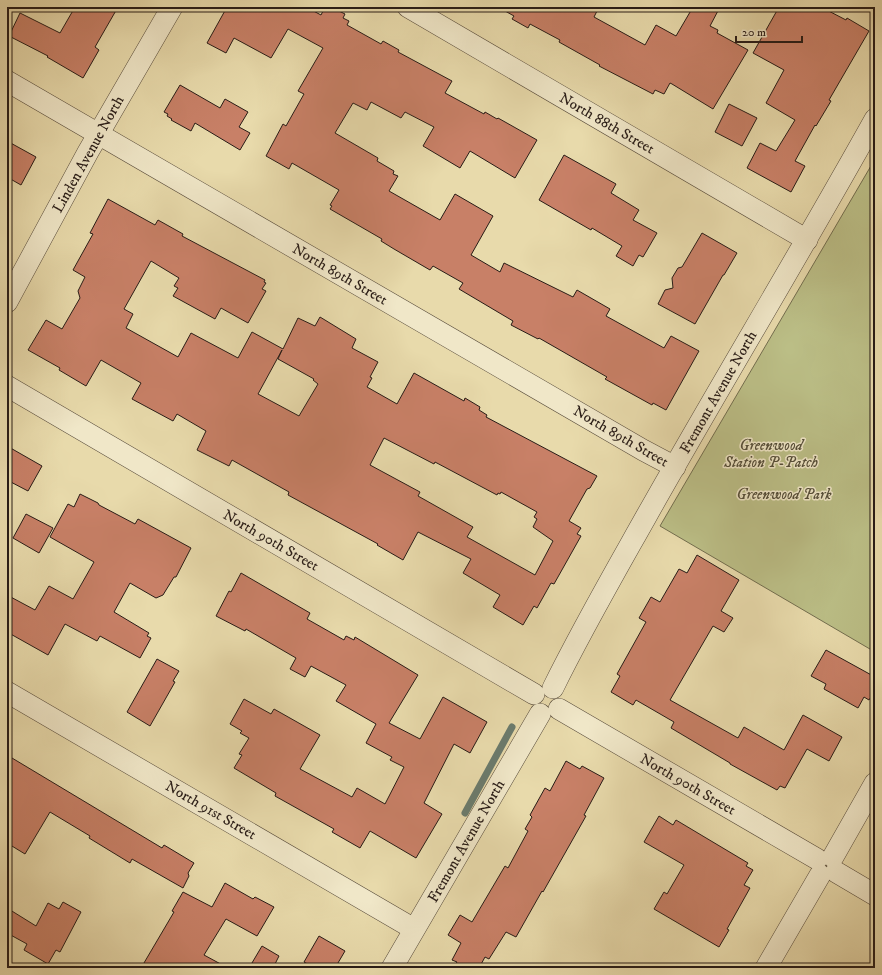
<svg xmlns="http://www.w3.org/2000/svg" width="882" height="975" font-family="'IM FELL DW Pica',serif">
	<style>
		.green { fill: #bbbe86; stroke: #726d4e }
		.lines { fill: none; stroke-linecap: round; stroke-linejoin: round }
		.stream { stroke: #6b7b6d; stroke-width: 7 }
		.building { fill: #c88067; stroke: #281c17; fill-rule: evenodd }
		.minor-casing { stroke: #584c3c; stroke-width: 22 }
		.minor { stroke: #f0e7c8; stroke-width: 21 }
		.labels { text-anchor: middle; stroke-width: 3; stroke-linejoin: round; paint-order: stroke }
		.street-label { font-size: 15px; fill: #281c17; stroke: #f0e7c8 }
		.park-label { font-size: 15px; font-style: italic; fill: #544d38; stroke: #f0e7c8 }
	</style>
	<rect width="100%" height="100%" fill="#e8daab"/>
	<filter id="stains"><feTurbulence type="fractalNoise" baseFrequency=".005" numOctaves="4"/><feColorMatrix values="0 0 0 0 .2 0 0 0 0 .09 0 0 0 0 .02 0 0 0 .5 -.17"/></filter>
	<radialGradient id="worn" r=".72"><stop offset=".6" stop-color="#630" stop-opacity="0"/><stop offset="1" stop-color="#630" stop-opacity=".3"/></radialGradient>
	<polygon class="green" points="875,159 875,652 660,526"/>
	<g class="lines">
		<polyline class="stream" points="465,813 512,727"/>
	</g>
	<g class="building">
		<polygon points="75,7 118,7 95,47 99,50 83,78 47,57 48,56 9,36 20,13 60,33"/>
		<polygon points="227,7 306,7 321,15 325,7 331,7 345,14 343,18 349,21 347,25 381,44 383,41 399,50 398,52 452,81 445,93 484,114 485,112 497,119 498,118 537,140 515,178 470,151 460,168 423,146 434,127 405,112 401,118 371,102 367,110 353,103 335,133 378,158 377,161 394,171 393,174 398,176 389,191 440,220 455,194 493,216 471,255 500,272 504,263 573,297 577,290 610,309 606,316 664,348 671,336 699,351 666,410 653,403 652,405 605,379 607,377 539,338 538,339 511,325 513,321 459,289 463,283 433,266 430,270 394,249 381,241 382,239 330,209 332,206 330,205 339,190 292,163 289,169 266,156 283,124 286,126 304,94 298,91 323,48 288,29 271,58 234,38 226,53 207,43"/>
		<polygon points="498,7 599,7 594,17 645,45 656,25 676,36 693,7 720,7 710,26 718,30 717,33 748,50 713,109 672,84 670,83 664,94 655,90 653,94 599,66 600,65 559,42 560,40 530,24 528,28 512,19 514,16"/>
		<polygon points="779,7 821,7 846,20 847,18 869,31 829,100 831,101 816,126 815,125 795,161 805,166 791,192 747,168 760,143 776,151 795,120 766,103 784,70 753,53"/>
		<polygon points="180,85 220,108 225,99 248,112 239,127 250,133 240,150 195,123 191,131 171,120 172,119 167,116 168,114 164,112"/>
		<polygon points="729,104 757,118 742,146 715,132"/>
		<polygon points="7,141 36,157 21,185 7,177"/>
		<polygon points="564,155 616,184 611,193 639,210 633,220 657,233 643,257 639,255 633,266 616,256 622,246 592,228 591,230 539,200"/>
		<path d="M108,199L155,225L158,220L183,234L182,236L265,280L264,282L266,283L262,289L266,291L248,323L221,308L215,319L173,296L178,288L174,286L179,278L151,261L124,309L133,314L126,328L178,357L191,333L238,358L252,332L283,349L298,318L315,326L320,317L356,339L352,348L378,362L370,377L372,378L367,387L397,404L414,373L464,401L465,398L480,407L479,410L487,415L486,417L597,476L590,488L587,489L569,521L581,528L577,534L581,536L554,584L551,583L537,608L534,606L523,625L493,607L500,595L463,573L471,559L418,532L403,560L377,545L378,544L288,495L289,492L232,460L229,466L197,450L206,431L177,414L173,421L132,399L141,383L101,360L86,386L59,370L60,368L28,350L46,320L62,329L80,298L78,291L85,277L73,270L93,234L90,233ZM282,350L278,359L314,379L313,380L318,384L299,416L258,394ZM384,438L434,464L435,462L497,495L498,493L500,494L501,492L537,512L534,517L537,519L533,527L553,541L535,575L467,537L473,527L418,496L420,492L370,465Z"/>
		<polygon points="702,233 737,253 724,275 723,275 695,324 658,304 665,290 673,288 672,278 678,268 682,267"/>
		<polygon points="7,446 42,466 28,491 7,480"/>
		<polygon points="80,494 98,503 99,505 135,524 138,519 191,548 176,577 174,577 163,595 156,598 130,583 114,612 149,633 147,636 151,638 140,658 100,636 97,641 65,624 48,655 7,632 7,595 35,610 49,586 73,599 94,562 50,537 68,504 74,507"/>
		<polygon points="26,514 53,528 39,553 13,538"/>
		<polygon points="697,555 739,580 721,611 733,618 724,632 713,626 670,700 738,738 744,727 784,750 803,715 842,737 829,761 807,749 785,788 780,786 777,790 730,764 730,763 671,728 674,722 636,700 633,705 611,692 620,676 617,674 646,622 639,618 651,597 660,602 679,569 687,573"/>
		<polygon points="241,573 310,613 307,619 344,640 346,636 354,640 355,637 418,675 389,723 420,739 443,697 487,722 470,753 454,744 424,803 442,814 416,858 370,831 360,848 332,832 334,829 275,796 276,793 234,768 242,755 239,754 249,738 240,733 242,731 230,724 244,699 271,714 274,709 320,735 300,769 352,797 357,788 385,804 404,767 390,760 392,757 366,743 376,724 336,701 346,685 311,666 305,677 290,669 296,658 246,629 245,631 216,616 229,591 231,592"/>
		<polygon points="826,650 875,677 875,690 869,700 864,697 858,708 824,689 826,684 811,676"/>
		<polygon points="157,659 179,671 173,681 175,682 150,726 127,712"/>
		<polygon points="7,755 162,848 164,845 194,863 188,873 189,876 183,888 132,859 130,863 89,838 90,836 50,812 25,854 7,843"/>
		<polygon points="566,761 580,769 582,766 604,778 584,815 586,816 543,892 542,891 516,937 506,932 489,959 485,957 479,968 453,968 457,962 452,960 461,943 448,935 460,915 472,922 505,866 508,868 528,831 525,829 532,817 530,815 545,788 550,791"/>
		<polygon points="659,816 673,825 676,820 748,863 746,866 753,870 744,885 750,888 727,929 729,930 719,947 654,909 664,892 667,894 684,865 644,842"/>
		<polygon points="225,883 253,899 255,897 274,907 257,936 226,919 204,955 228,968 141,968 174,912 172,911 183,892 212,907"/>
		<polygon points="63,902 81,912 60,952 56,950 48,964 24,950 27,944 7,933 7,908 36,926 48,903 59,909"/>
		<polygon points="319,936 345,951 335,968 315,968 304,962"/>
		<polygon points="262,946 279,956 273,968 249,968"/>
	</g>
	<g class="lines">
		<defs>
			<g id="minor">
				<polyline points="408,7 807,240"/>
				<polyline points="7,81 643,450 675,467"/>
				<polyline points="7,302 88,152 172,7"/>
				<polyline points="7,386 534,694"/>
				<path d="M553,688C582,629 615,572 647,515C722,382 801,252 875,119"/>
				<polyline points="7,692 414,929"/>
				<polyline points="559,709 817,859"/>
				<polyline points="833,857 875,783"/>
				<polyline points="836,872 875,895"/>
				<polyline points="392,968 540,714"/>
				<polyline points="766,968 820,875"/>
			</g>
		</defs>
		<use href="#minor" class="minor-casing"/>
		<use href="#minor" class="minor"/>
	</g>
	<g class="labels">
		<g class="street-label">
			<text transform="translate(607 123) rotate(30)" y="5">North 88th Street</text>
			<text transform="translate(88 154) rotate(-61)" y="5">Linden Avenue North</text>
			<text transform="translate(340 274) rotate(30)" y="5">North 89th Street</text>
			<text transform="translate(718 392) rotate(-60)" y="5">Fremont Avenue North</text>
			<text transform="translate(621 436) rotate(30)" y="5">North 89th Street</text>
			<text transform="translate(271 540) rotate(30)" y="5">North 90th Street</text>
			<text transform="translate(688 784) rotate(30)" y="5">North 90th Street</text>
			<text transform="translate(211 810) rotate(30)" y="5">North 91st Street</text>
			<text transform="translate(466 841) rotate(-60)" y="5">Fremont Avenue North</text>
		</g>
		<g class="park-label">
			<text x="771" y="450">Greenwood<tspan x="771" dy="17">Station P-Patch</tspan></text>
			<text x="784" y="499">Greenwood Park</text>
		</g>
	</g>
	<rect width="882" height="975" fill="none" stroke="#e8daab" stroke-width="24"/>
	<rect x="8" y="8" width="866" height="959" fill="none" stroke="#281c17" stroke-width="2"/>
	<rect x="12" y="12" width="858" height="951" fill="none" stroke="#281c17"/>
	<path d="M736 36v6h66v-6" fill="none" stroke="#281c17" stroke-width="2"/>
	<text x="742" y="36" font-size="12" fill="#281c17" stroke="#f0e7c8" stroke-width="3" paint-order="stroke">20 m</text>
	<rect width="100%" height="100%" filter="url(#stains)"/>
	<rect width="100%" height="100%" fill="url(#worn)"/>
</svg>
